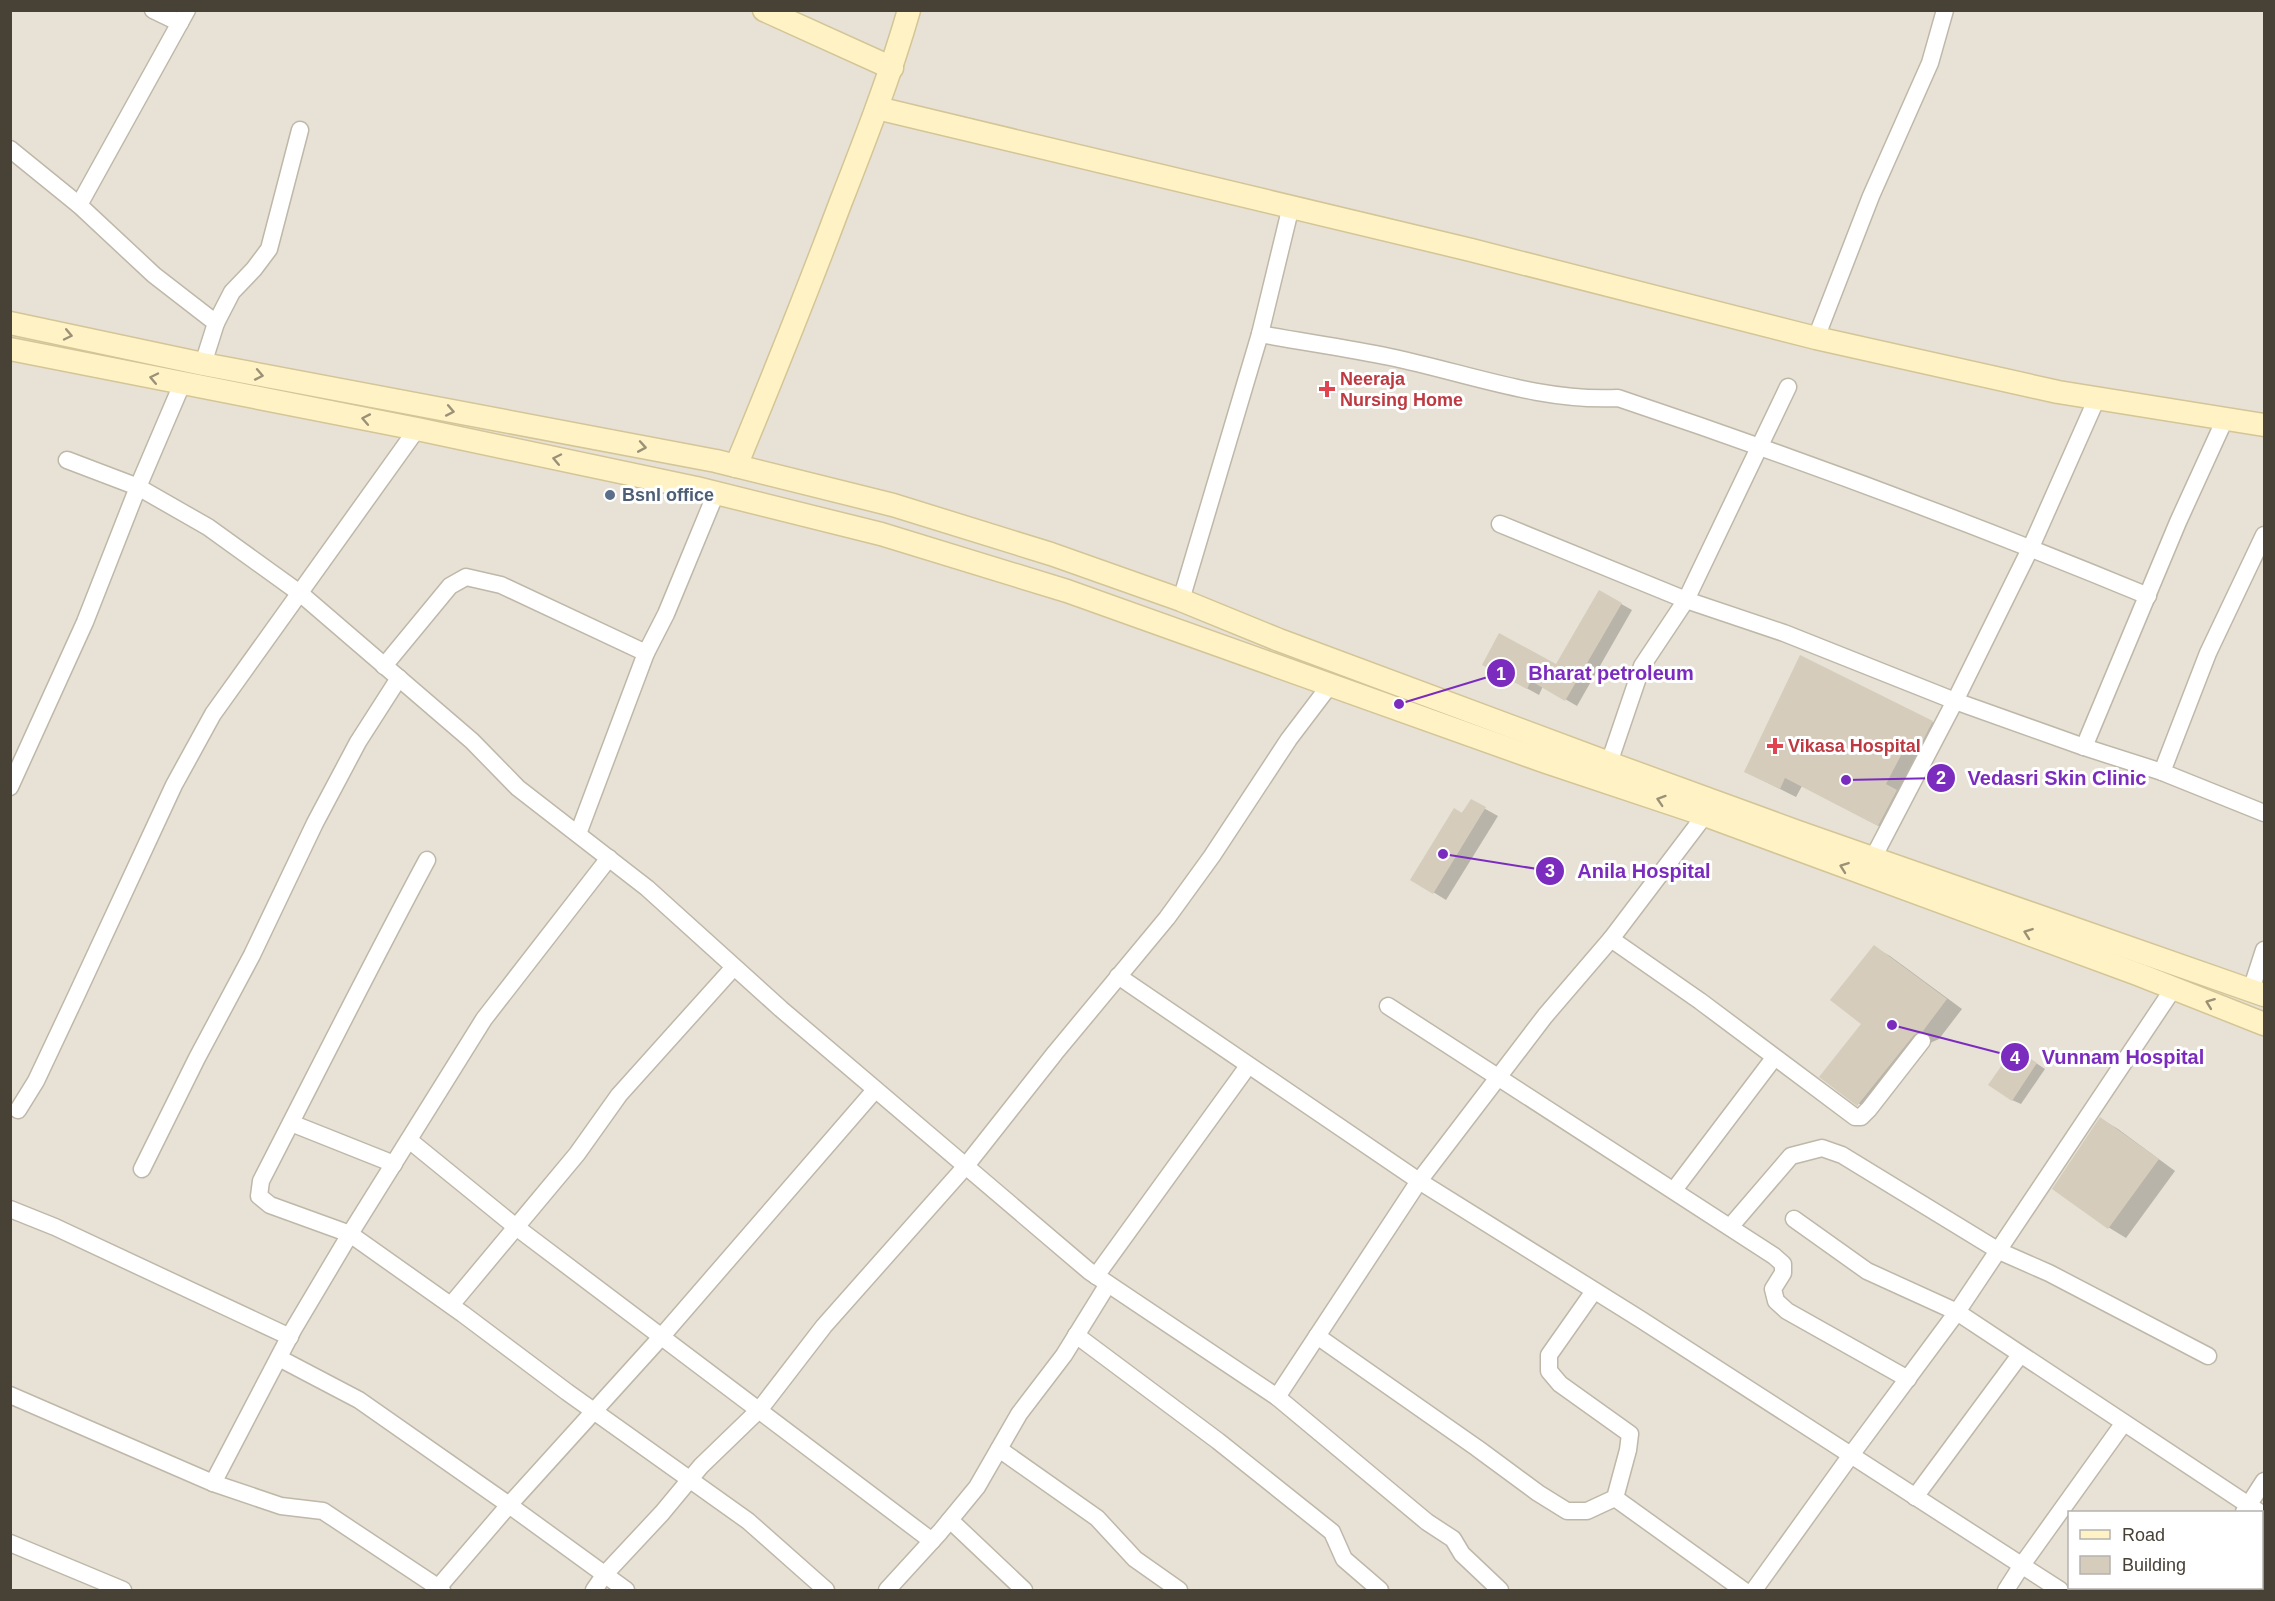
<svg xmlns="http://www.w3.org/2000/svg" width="2275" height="1601" font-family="Arial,sans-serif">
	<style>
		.residential { fill: #e7e2d5; fill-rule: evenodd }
		.shadow { fill: #0003 }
		.building { fill: #d5ccbc }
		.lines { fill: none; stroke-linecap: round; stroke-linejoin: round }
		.street-casing { stroke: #bfb8a9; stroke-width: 19 }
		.secondary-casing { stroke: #d4c597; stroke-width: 25 }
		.street { stroke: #fff; stroke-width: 16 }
		.secondary { stroke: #fff3c6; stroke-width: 22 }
		.oneway { stroke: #9a9177 }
		.health-dot { fill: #e0444e; stroke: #fff; stroke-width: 2 }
		.service-dot { fill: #5c6f8a; stroke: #fff; stroke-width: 2 }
		.labels { text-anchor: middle; stroke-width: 6; stroke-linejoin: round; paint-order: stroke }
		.health-label { font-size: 18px; font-weight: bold; fill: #be3a42; stroke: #fff; text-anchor: start }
		.service-label { font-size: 18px; font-weight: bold; fill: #4e5e75; stroke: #fff; text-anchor: start }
		.leader { fill: none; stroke: #7b2cbf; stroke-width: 2 }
		.callout-dot { fill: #7b2cbf; stroke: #fff; stroke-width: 2 }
		.mark-label { font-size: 18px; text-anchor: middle; font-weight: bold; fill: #fff }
		.callout-label { font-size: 20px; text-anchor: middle; font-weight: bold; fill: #7b2cbf; stroke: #fff; stroke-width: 6; stroke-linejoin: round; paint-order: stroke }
	</style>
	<rect width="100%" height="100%" fill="#f3f0e7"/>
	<path class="residential" d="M11,11H2264V1590H11ZM2070,1512H2262V1588H2070Z"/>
	<g class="shadow">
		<polygon points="1600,592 1632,610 1577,706 1543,686 1539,695 1495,671 1557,666"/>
		<polygon points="1932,722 1948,731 1894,834 1802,786 1796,797 1746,772"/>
		<polygon points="1471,801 1498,816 1446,900 1412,879"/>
		<polygon points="1874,947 1890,956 1962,1009 1939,1039 1930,1043 1874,1114 1821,1077 1863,1024"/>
		<polygon points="2023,1054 2045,1069 2021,1104 2012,1100"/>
		<polygon points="2101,1119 2118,1129 2175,1171 2126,1238 2108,1227"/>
	</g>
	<g class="building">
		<polygon points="1599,590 1622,603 1565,701 1531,681 1527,689 1482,665 1499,633 1556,664"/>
		<polygon points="1800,655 1933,721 1919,748 1908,742 1886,784 1897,790 1878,826 1785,778 1780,789 1744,772"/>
		<polygon points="1471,799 1486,807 1433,894 1410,880 1454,808 1462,813"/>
		<polygon points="1874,945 1947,999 1923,1031 1914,1035 1857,1106 1819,1077 1861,1024 1830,1000"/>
		<polygon points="2014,1048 2037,1063 2012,1101 1988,1085"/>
		<polygon points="2100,1117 2159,1159 2108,1229 2052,1189"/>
	</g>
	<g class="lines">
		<defs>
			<g id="street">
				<polyline points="153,10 180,23"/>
				<polyline points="10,149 79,205 154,275 216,323 203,364"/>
				<polyline points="79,205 187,10"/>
				<polyline points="216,323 232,292 254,269 269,249 300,130"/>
				<path d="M1260,334C1303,342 1347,348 1390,357C1467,373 1540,402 1618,398C1797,458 1974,524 2148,596"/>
				<polyline points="1816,338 1871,196 1930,63 1945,10"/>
				<polyline points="67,460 138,487 208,527 301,594 472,741 518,788 647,888 781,1009 1089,1271 1277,1397 1427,1522 1453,1539 1462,1554 1500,1590"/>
				<polyline points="1500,524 1686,600 1784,633 1955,701 2084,747 2162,772 2264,813"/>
				<polyline points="1181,600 1260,334 1291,206"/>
				<polyline points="384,666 450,586 466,577 501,585 646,653"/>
				<polyline points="2084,747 2178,522 2225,419"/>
				<polyline points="1609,763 1642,666 1686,600 1788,387"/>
				<polyline points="2162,772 2208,653 2264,535"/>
				<polyline points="10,787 85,622 138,487 182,384"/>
				<polyline points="578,834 646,653 666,614 716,493"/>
				<polyline points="1873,858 1955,701 2031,547 2097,398"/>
				<path d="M427,860C370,966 316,1074 261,1181L259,1196L270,1205L350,1234L463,1314L567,1392L748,1521L826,1590"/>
				<polyline points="1611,939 1700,1001 1855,1117 1861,1117 1869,1109 1922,1041"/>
				<polyline points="1118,976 1419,1181 1640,1319 2060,1590"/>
				<polyline points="2251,990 2264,950"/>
				<polyline points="1388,1006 1774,1256 1783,1264 1783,1273 1773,1289 1776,1301 1787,1311 1908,1379"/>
				<polyline points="18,1110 36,1081 77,994 174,785 213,714 417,429"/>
				<polyline points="291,1123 394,1164"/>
				<polyline points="409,1140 516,1227 932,1541"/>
				<polyline points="142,1169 197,1058 252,955 315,823 358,742 399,678"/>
				<polyline points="1674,1190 1774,1058"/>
				<polyline points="10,1209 55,1227 290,1337"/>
				<polyline points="1794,1219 1867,1271 1957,1312 2259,1512"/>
				<polyline points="1730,1227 1791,1156 1822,1148 1842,1155 1999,1251 2049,1273 2208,1356"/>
				<polyline points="1096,1276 1248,1066"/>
				<polyline points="451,1305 577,1154 619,1095 734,967"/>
				<polyline points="1076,1335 1218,1441 1332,1532 1344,1559 1380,1590"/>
				<polyline points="1317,1336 1477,1448 1538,1493 1567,1511 1587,1511 1615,1498 1628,1450 1630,1434 1560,1384 1549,1371 1549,1355 1594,1291"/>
				<polyline points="279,1358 359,1400 509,1505 626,1590"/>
				<polyline points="10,1395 213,1483 281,1506 323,1511 442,1590"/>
				<polyline points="1277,1397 1419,1181 1545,1016 1611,939 1705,815"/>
				<polyline points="999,1449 1097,1518 1135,1559 1179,1590"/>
				<polyline points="213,1483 293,1330 353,1229 484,1019 609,858"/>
				<polyline points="1915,1497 2020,1355"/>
				<polyline points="1615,1498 1743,1590"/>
				<polyline points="2244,1512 2264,1481"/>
				<polyline points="950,1520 1024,1590"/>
				<polyline points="10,1543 123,1590"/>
				<polyline points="436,1590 509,1505 662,1336 875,1090"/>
				<polyline points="594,1590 605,1574 662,1513 701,1466 760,1409 824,1326 965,1167 1055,1053 1167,918 1212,856 1289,739 1330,685"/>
				<polyline points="887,1590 940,1532 977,1487 1019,1414 1064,1355 1108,1284"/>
				<polyline points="1754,1590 1851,1455 1957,1312 2173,989"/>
				<polyline points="2006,1590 2022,1565 2123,1424"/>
				<polyline points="2194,1590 2196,1588"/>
			</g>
			<g id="secondary">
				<polyline points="764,10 892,68"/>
				<polyline points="877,108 1471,250 1816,338 2058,392 2264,425"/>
				<polyline points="10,323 203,364 716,461 893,505 1051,554 1181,600 1279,640 1609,763 1798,832 2264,995"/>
				<polyline points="10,349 417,429 696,488 881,534 1067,591 1546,762 1705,815 2140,975 2264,1024"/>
				<path d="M736,466C772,379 807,292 840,204C865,140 890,76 909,10"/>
			</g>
		</defs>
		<use href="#street" class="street-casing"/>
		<use href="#secondary" class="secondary-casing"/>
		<use href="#street" class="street"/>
		<use href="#secondary" class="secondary"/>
	</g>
	<defs><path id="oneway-chevron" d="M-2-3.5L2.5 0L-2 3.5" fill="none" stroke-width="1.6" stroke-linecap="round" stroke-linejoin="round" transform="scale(1.5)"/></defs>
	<g class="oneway">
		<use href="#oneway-chevron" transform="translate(68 335) rotate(12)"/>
		<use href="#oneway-chevron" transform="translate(259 375) rotate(11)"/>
		<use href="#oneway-chevron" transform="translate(154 378) rotate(-168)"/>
		<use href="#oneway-chevron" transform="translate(450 411) rotate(11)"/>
		<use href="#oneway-chevron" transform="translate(366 419) rotate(-169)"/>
		<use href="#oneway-chevron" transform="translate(642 447) rotate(10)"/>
		<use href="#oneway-chevron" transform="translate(557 459) rotate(-168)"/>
		<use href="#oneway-chevron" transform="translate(1661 800) rotate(-162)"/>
		<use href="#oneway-chevron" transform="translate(1844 867) rotate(-160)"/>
		<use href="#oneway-chevron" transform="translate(2028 933) rotate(-160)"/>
		<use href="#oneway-chevron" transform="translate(2210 1003) rotate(-159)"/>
	</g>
	<g class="health-dot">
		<path d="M1324 380h6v6h6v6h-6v6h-6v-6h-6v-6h6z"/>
		<path d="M1772 737h6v6h6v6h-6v6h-6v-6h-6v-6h6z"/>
	</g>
	<circle class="service-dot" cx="610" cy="495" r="6"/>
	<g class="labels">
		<g class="health-label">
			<text x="1340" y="385">Neeraja<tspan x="1340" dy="21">Nursing Home</tspan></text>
			<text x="1788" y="752">Vikasa Hospital</text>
		</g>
		<g class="service-label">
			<text x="622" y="501">Bsnl office</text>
		</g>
	</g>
	<path class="leader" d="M1399 704L1501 673M1846 780L1941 778M1443 854L1550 871M1892 1025L2015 1057"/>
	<g class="callout-dot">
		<circle cx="1399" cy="704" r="6"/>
		<circle cx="1846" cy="780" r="6"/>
		<circle cx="1443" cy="854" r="6"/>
		<circle cx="1892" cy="1025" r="6"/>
		<circle cx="1501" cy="673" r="15"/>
		<circle cx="1941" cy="778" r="15"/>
		<circle cx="1550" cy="871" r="15"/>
		<circle cx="2015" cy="1057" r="15"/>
	</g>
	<g class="mark-label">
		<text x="1501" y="680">1</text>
		<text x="1941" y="784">2</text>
		<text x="1550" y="877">3</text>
		<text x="2015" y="1064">4</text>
	</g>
	<g class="callout-label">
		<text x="1611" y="680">Bharat petroleum</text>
		<text x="2057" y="785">Vedasri Skin Clinic</text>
		<text x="1644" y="878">Anila Hospital</text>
		<text x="2123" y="1064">Vunnam Hospital</text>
	</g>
	<rect width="2275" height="1601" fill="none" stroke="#474136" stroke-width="24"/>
	<rect x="2068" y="1511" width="195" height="78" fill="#ffffff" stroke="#b5b3af" stroke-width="1.5"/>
	<rect x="2080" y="1530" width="30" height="9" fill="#fff3c6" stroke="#b5b3af" stroke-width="1.5"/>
	<text x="2122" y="1541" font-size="18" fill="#474136">Road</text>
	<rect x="2080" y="1556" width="30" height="18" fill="#d5ccbc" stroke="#b5b3af" stroke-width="1.5"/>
	<text x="2122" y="1571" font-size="18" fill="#474136">Building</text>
</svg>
